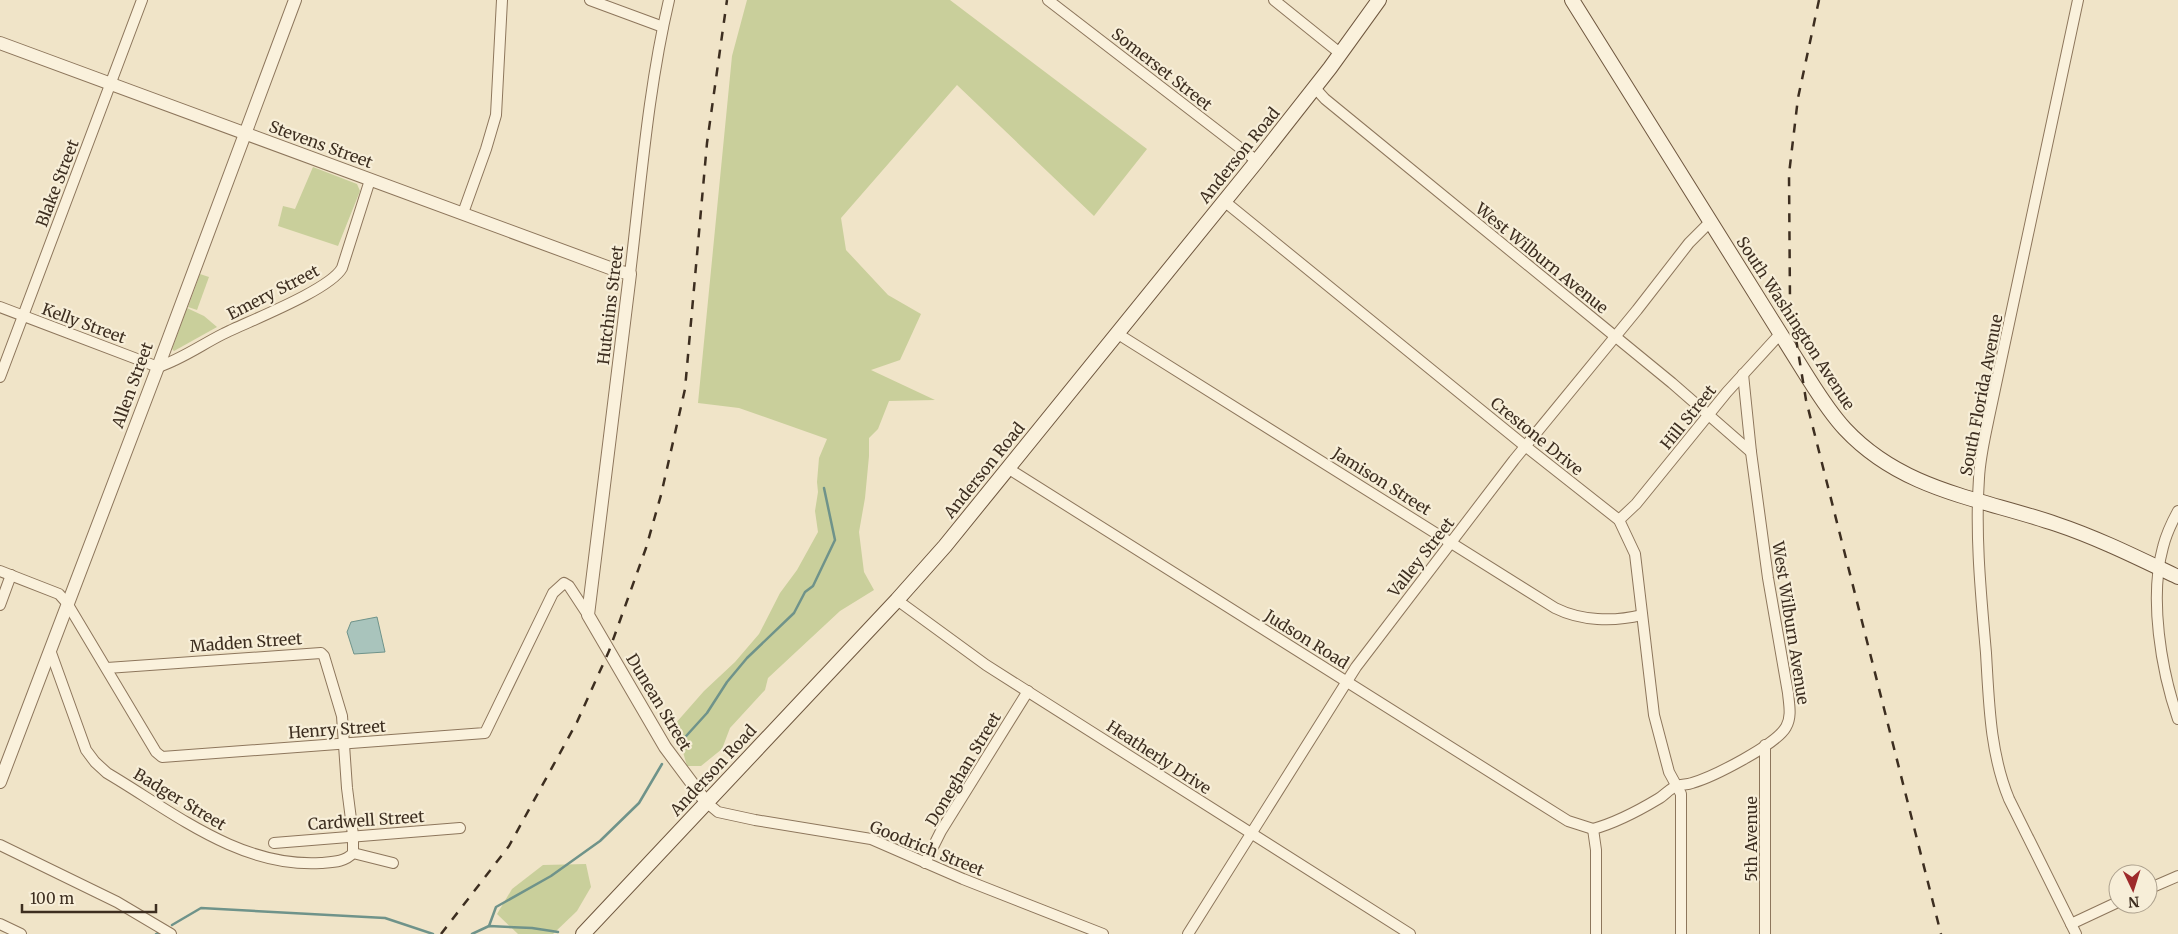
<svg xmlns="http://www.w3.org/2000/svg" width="2178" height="934" font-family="Merriweather,serif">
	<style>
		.green { fill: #c9cf9b }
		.water { fill: #a9c4bc; stroke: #6f938a }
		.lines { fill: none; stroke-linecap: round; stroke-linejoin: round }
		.stream { stroke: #6f938a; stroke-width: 2.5 }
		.minor-casing { stroke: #8d765c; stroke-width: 12 }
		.tertiary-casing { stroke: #8d765c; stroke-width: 14 }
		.secondary-casing { stroke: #6f573f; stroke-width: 16 }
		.minor { stroke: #faf1dc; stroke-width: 10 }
		.tertiary { stroke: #faf1dc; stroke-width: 12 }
		.secondary { stroke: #faf1dc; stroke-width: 14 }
		.rail { stroke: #3d2e20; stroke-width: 2.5; stroke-dasharray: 9 9; stroke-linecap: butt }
		.labels { text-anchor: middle; stroke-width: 4.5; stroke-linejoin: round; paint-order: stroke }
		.street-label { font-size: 16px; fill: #3d2e20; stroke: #f7eed8 }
	</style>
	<rect width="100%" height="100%" fill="#f0e4c8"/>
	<g class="green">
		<polygon points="747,0 950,0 1147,149 1094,216 957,85 841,218 846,250 888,295 921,314 900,360 871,370 935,400 889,401 878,429 869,438 869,456 865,498 859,532 864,572 874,590 840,611 768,678 765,690 730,728 722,749 701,766 687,766 675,724 704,691 735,662 759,634 780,593 797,570 818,532 815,511 818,492 817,482 819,458 827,439 739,408 698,403 732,56"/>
		<polygon points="313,167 357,184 360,191 338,246 278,226 283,206 295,209"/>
		<polygon points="200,274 209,277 197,310 188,307"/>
		<polygon points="286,281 293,283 295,288 278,296"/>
		<polygon points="187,308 204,316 217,327 174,351 172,349"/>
		<polygon points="586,864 591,887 577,911 553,934 518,934 497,914 512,889 543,865"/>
	</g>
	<polygon class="water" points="377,617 385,652 354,654 347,632 351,622"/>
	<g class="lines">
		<g class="stream">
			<polyline points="678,745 707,713 727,682 747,658 794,613 805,592 813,586 835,540 824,488"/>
			<polyline points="172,925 201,908 385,918 433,934"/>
			<polyline points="489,926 496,907 551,876 600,841 639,803 662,764"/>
			<polyline points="156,934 158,933"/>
			<polyline points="472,934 489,926 532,928 558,932"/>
		</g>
		<defs>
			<g id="minor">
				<polyline points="590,0 663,27"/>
				<polyline points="1048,0 1257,161"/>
				<polyline points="1274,0 1341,54"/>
				<polyline points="1315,88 1325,99 1672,383 1751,452"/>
				<polyline points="1224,201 1525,446 1619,520 1635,554 1654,715 1669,772 1681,794 1681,934"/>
				<polyline points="463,213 486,149 496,115 502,0"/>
				<path d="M630,274C641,183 648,89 669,0"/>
				<path d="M0,307L158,367C182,359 201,345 223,334C249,321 330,290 342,268L370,180"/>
				<path d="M1118,334L1555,608C1581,621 1613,622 1642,615"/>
				<polyline points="0,377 142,0"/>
				<polyline points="1009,469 1568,821 1593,829"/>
				<path d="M2178,511C2172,522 2166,535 2163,547C2149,598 2161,670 2178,719"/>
				<polyline points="1619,520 1636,504 1727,392 1781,333"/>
				<polyline points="0,571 59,594 67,603 156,752 162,757 485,733 553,593 564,583 569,586 588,615"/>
				<polyline points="897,600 986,665 1410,934"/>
				<polyline points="0,605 11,575"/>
				<path d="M50,650L86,750L95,762L107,773C173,812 240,868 321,863C333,862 345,862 353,853V835L347,788L342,716L324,656L321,653L107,668"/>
				<polyline points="1765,745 1765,934"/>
				<polyline points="706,802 718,812 755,820 871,839 963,879 1103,934"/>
				<path d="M1593,829C1615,823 1638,811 1658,799C1665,795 1670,788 1677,786C1682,784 1687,785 1692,783C1713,777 1776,745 1786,727C1792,717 1789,704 1788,693L1768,578L1751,452L1743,374"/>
				<polyline points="1593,829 1596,850 1596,934"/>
				<polyline points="274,843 460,828"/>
				<polyline points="0,845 117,902 171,934"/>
				<polyline points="353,853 393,863"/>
				<polyline points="925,863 941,831 1028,691"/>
				<polyline points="2148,889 2178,876"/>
				<polyline points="0,924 21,934"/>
				<polyline points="2071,924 2118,902"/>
				<polyline points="1188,934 1356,667 1514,460 1637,310 1689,243 1710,222"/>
				<path d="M2076,934L2009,799C1990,753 1989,703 1986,653C1981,595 1975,536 1979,478C1980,457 1985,437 1989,417L2078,0"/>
			</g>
			<g id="tertiary">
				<polyline points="0,43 618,271 630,274 588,615 665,747 706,802"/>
				<polyline points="0,782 158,367 295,0"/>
			</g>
			<g id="secondary">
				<path d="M1572,0L1805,373C1817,392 1829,412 1845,429C1903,491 1980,498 2056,524C2098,538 2138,558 2178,577"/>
				<polyline points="583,934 897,600 945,546 1257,161 1330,68 1379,0"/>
			</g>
		</defs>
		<use href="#minor" class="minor-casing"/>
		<use href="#tertiary" class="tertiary-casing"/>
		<use href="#secondary" class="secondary-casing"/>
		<use href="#minor" class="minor"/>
		<use href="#tertiary" class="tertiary"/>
		<use href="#secondary" class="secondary"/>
		<g class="rail">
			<polyline points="1819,0 1798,98 1789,174 1790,302 1806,400 1941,934"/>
			<polyline points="441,934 509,846 577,722 609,651 646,548 661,495 685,389 707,143 727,0"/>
		</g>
	</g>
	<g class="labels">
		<g class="street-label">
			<text transform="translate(1162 69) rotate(38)" y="6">Somerset Street</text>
			<text transform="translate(321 144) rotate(20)" y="6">Stevens Street</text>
			<text transform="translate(1239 155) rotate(-51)" y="6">Anderson Road</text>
			<text transform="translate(57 183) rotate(-69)" y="6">Blake Street</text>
			<text transform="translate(1542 258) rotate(39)" y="6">West Wilburn Avenue</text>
			<text transform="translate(273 292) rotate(-27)" y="6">Emery Street</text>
			<text transform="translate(610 305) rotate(-83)" y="6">Hutchins Street</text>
			<text transform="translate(84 323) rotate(20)" y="6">Kelly Street</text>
			<text transform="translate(1796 323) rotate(57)" y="6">South Washington Avenue</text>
			<text transform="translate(132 385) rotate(-70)" y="6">Allen Street</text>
			<text transform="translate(1981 395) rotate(-79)" y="6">South Florida Avenue</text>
			<text transform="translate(1688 417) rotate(-51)" y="6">Hill Street</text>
			<text transform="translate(1537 436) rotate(39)" y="6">Crestone Drive</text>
			<text transform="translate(984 470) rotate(-51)" y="6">Anderson Road</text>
			<text transform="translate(1382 481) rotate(32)" y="6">Jamison Street</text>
			<text transform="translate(1421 557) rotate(-52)" y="6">Valley Street</text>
			<text transform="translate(1791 623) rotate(81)" y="6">West Wilburn Avenue</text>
			<text transform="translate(1307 639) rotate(32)" y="6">Judson Road</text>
			<text transform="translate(246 642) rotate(-4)" y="6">Madden Street</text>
			<text transform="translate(659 702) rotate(59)" y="6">Dunean Street</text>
			<text transform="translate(337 729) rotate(-4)" y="6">Henry Street</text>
			<text transform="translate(1159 757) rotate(33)" y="6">Heatherly Drive</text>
			<text transform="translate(963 769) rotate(-59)" y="6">Doneghan Street</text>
			<text transform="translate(713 770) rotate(-47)" y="6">Anderson Road</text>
			<text transform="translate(180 799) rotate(31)" y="6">Badger Street</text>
			<text transform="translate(366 820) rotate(-4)" y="6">Cardwell Street</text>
			<text transform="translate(1751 839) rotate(-90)" y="6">5th Avenue</text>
			<text transform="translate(927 848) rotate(22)" y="6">Goodrich Street</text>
		</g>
	</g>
	<g transform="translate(2133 889) rotate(176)"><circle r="24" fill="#f7eed8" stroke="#ada18e"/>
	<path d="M0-4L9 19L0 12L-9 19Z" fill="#9e2a2b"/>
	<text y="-8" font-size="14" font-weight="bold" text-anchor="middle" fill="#3d2e20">N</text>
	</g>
	<path d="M22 904v8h134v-8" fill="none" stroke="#3d2e20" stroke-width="2.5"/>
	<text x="30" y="904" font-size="15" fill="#3d2e20" stroke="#f7eed8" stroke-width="4" paint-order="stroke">100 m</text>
</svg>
